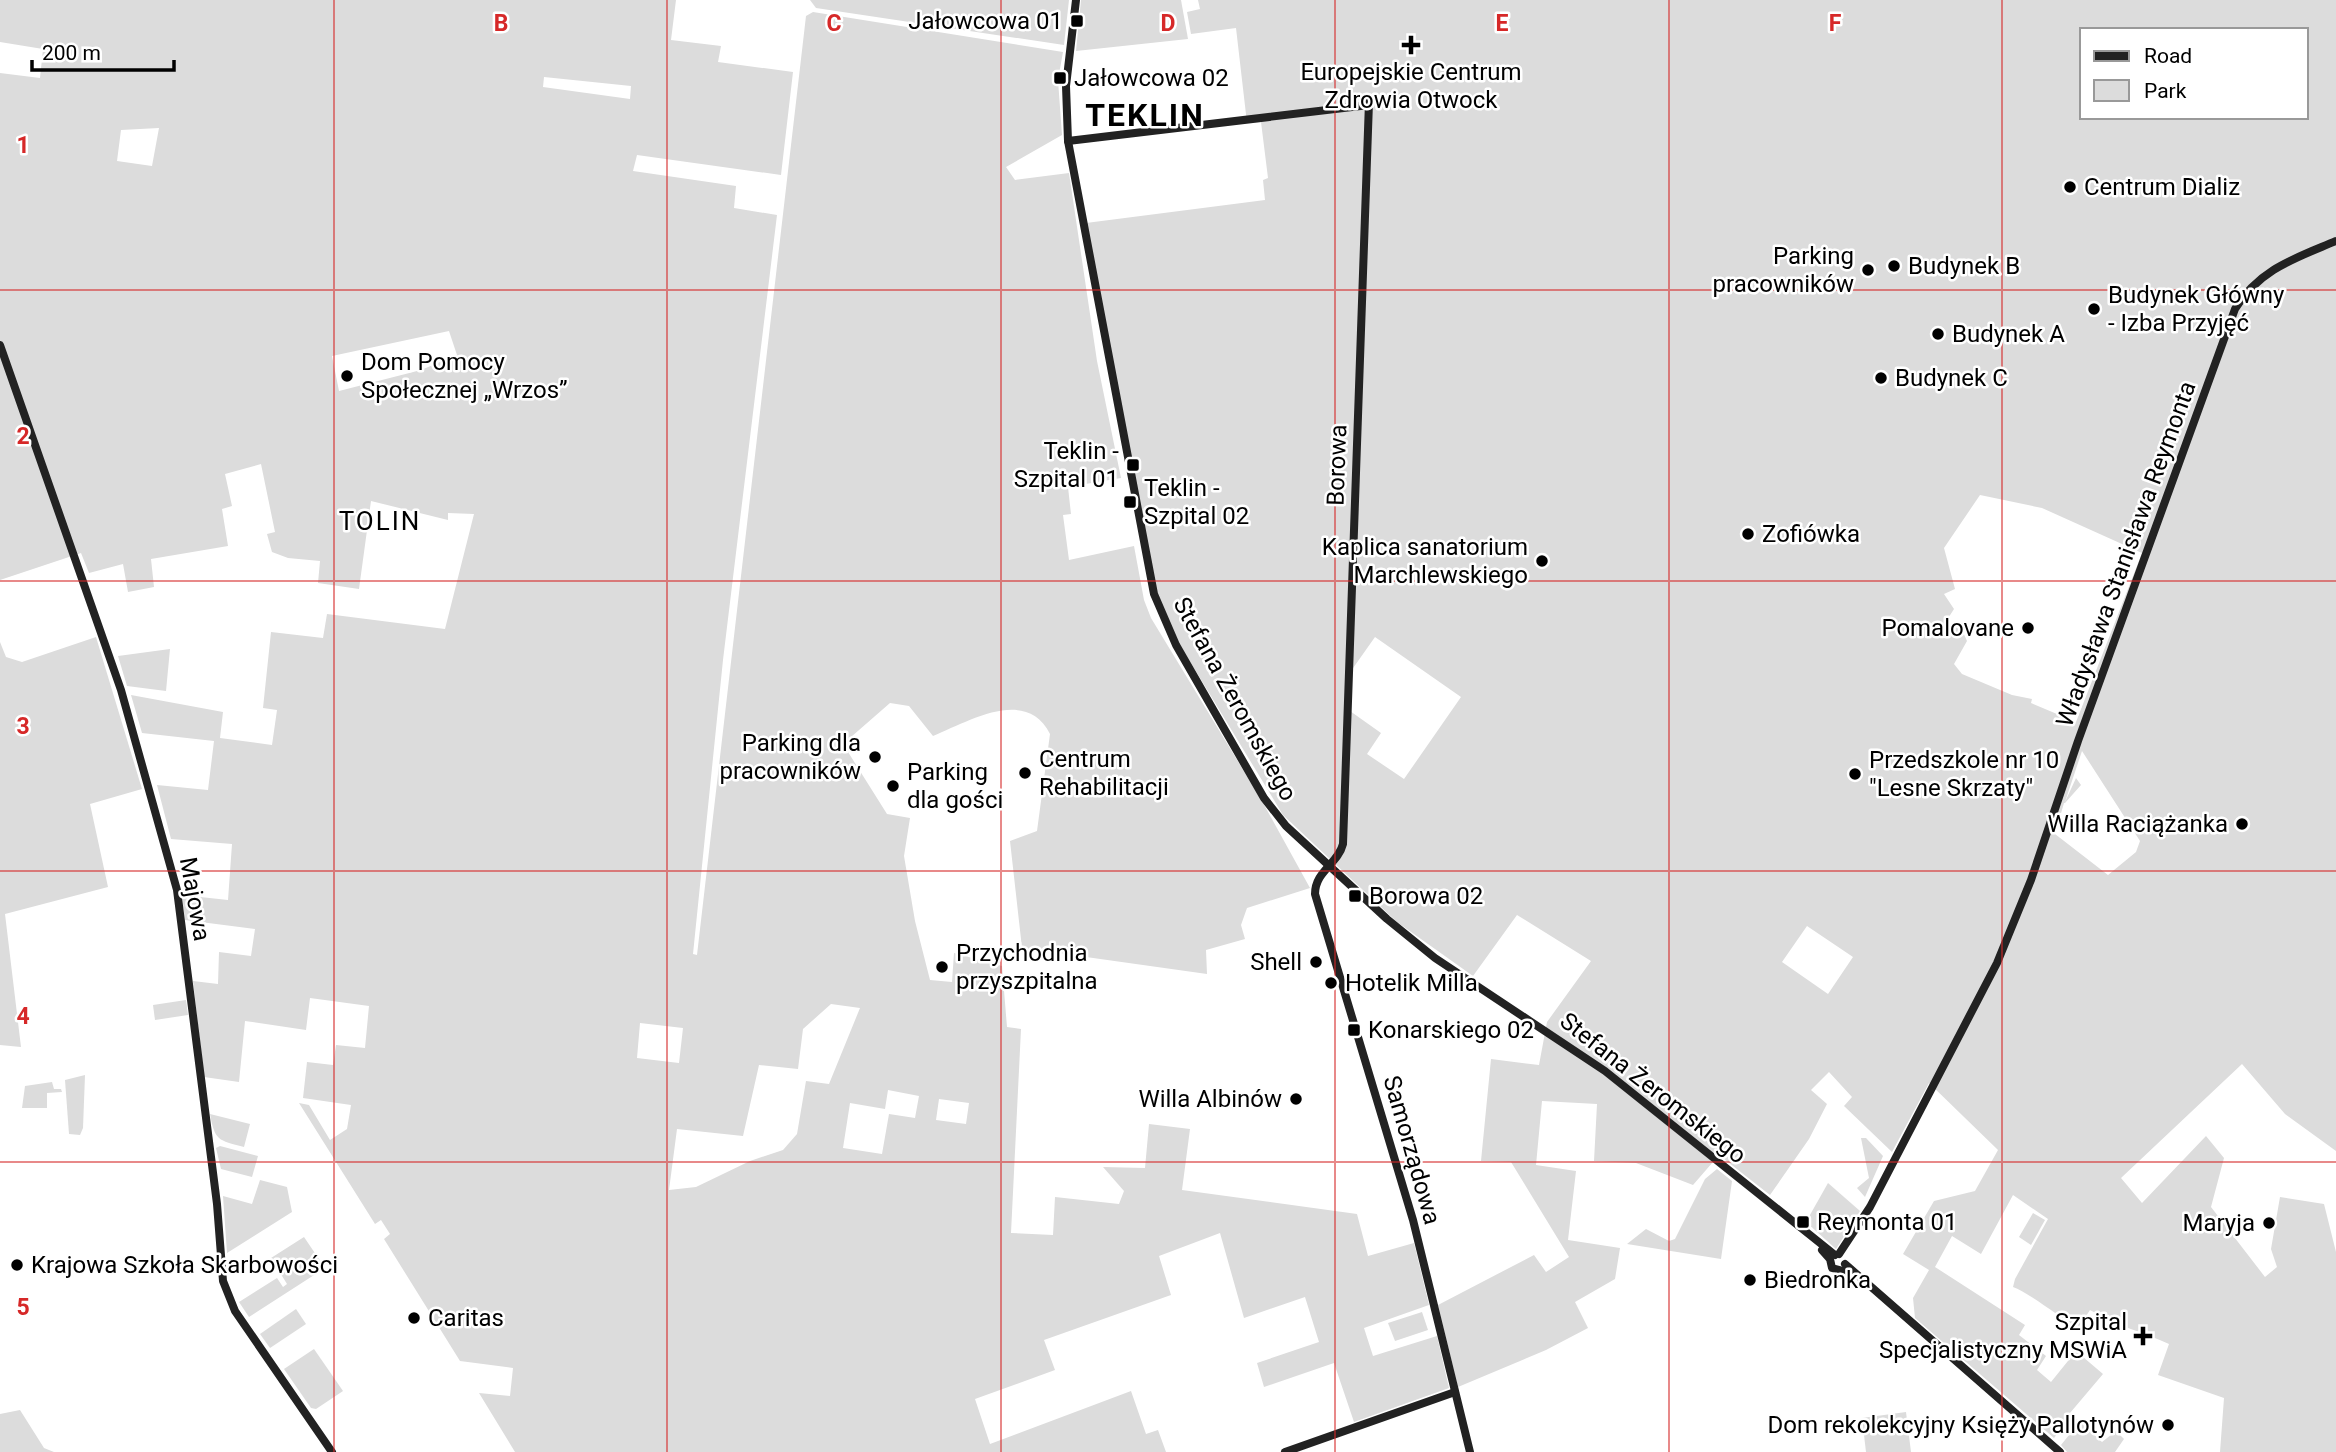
<svg xmlns="http://www.w3.org/2000/svg" width="2336" height="1452" font-family="Roboto,sans-serif">
	<style>
		.green { fill: #dcdcdc; fill-rule: evenodd }
		.lines { fill: none; stroke-linecap: round; stroke-linejoin: round }
		.secondary { stroke: #222; stroke-width: 8 }
		.grid { fill: none; stroke: #d62828; stroke-width: 2; stroke-opacity: 0.55 }
		.poi-dot { fill: #000; stroke: #fff; stroke-width: 2.5 }
		.labels { text-anchor: middle; stroke-width: 5; stroke-linejoin: round; paint-order: stroke }
		.poi-label { font-size: 24px; fill: #000; stroke: #fff; text-anchor: start }
		.street-label { font-size: 24px; fill: #000; stroke: #fff }
		.neighbourhood-label { font-size: 26px; letter-spacing: 2px; fill: #000; stroke: #fff }
		.district-label { font-size: 32px; font-weight: bold; letter-spacing: 2px; fill: #000; stroke: #fff }
		.grid-label { font-size: 23px; text-anchor: middle; font-weight: bold; fill: #d62828; stroke: #fff; stroke-width: 5; stroke-linejoin: round; paint-order: stroke }
	</style>
	<rect width="100%" height="100%" fill="#fff"/>
	<g class="green">
		<path d="M0,0H676L671,40L721,46L718,62L793,72L781,175L637,155L633,171L736,186L734,208L777,215L723,660L693,954L697,955L806,16L813,12L1063,52L1058,80L1062,135L1006,167L1015,180L1069,173L1097,361L1121,478L1068,487L1071,514L1063,515L1069,560L1134,546L1144,600L1151,618L1262,801L1310,888L1247,908L1241,925L1245,939L1206,950L1207,974L1022,948L1010,841L1037,831L1050,734C1026,686 968,722 933,736L909,706L890,703L843,744L887,814L910,818L904,856L915,921L930,980L952,982L954,953L1002,966L1007,1027L1021,1029L1011,1233L1053,1235L1055,1197L1119,1204L1124,1191L1103,1167L1145,1168L1149,1124L1190,1129L1182,1190L1357,1214L1368,1256L1414,1243L1429,1305L1364,1328L1373,1356L1437,1336L1449,1388L1354,1422L1334,1363L1264,1387L1257,1363L1319,1342L1305,1297L1244,1318L1220,1233L1159,1256L1171,1295L1044,1340L1055,1370L975,1399L990,1444L1131,1391L1146,1434L1158,1430L1166,1452H515L479,1393L510,1396L513,1368L460,1361L384,1239L390,1234L381,1220L375,1224L299,1103L309,1105L330,1140L347,1129L351,1105L303,1098L307,1062L333,1065L336,1045L365,1048L369,1006L310,998L306,1030L245,1021L239,1082L204,1077L193,981L218,984L219,952L251,956L255,929L185,920L182,895L228,900L232,844L171,839L157,785L208,790L214,741L142,733L131,695L223,712L220,738L272,745L277,710L263,708L271,632L323,638L327,614L445,629L474,514L448,513V520L371,501L359,589L318,583L320,561L288,558L272,552L267,534L275,532L261,464L225,474L232,506L222,509L228,546L151,559L154,587L128,592L123,564L89,573L81,553L0,580V73L40,78L43,49L0,42ZM544,77L631,86L630,99L543,87ZM159,128L152,166L117,161L121,130ZM449,331L457,355L421,370L339,391L332,356ZM831,1004L860,1008L829,1084L806,1081L797,1134L783,1150L750,1161L696,1187L669,1190L677,1129L743,1136L759,1065L798,1069L803,1029ZM640,1023L683,1028L679,1063L637,1058ZM888,1090L919,1096L915,1118L889,1114L882,1154L843,1148L850,1103L885,1109ZM939,1099L969,1103L966,1124L936,1120Z"/>
		<polygon points="810,0 1069,0 1064,45 816,8"/>
		<polygon points="1081,0 1181,0 1188,39 1076,51"/>
		<path d="M1198,0H2336V1151L2285,1114L2242,1064L2121,1178L2142,1203L2206,1136L2224,1158L2211,1207L2265,1277L2277,1267L2271,1249L2280,1197L2324,1204L2336,1252V1452H2220L2224,1398L2158,1375L2169,1344C2141,1331 2116,1326 2090,1310L2078,1328C2059,1317 2031,1294 2013,1287L2015,1279L2048,1219L2013,1195L1981,1254L1952,1236L1935,1267L2025,1325L2019,1335L2046,1356L2037,1370L2051,1382L2076,1351L2103,1374L2070,1413L2102,1442L2116,1431L2124,1439L2115,1452H2067L2061,1445L2073,1430L2065,1424L2054,1438L1915,1318L1913,1298L1929,1270L1903,1254L1934,1201L1975,1191L1998,1150L1929,1083L1892,1152L1844,1106L1852,1097L1829,1072L1811,1090L1827,1104L1809,1139L1770,1195L1719,1155L1693,1185L1636,1163L1594,1161L1597,1104L1542,1101L1536,1165L1576,1171L1568,1240L1620,1248L1615,1279L1575,1302L1588,1328L1546,1350L1458,1387L1438,1305L1534,1255L1546,1272L1569,1257L1511,1162L1481,1161L1491,1059L1539,1065L1547,1022L1591,961L1517,915L1473,976L1397,922L1283,815L1180,645L1158,597L1086,223L1265,200L1263,180L1268,178L1261,122L1247,123L1236,28L1191,34L1187,12L1200,9ZM2082,30H2306V117H2082ZM1980,495L2042,508L2142,553L2076,722L2031,703L2032,699L2012,695L1962,674L1954,664L1967,641L1962,630L1945,623L1954,609L1944,594L1955,589L1944,548ZM1375,637L1461,697L1404,779L1367,754L1381,733L1350,711L1351,671ZM2082,751L2140,841L2136,852L2108,875L2055,834L2064,803H2065L2081,785L2076,778L2065,802ZM1807,926L1853,957L1828,994L1782,962Z"/>
		<polygon points="96,637 142,789 90,804 108,887 5,914 21,1047 0,1045 0,642 6,657 22,662"/>
		<polygon points="170,649 166,691 127,686 118,656"/>
		<polygon points="186,1000 188,1015 155,1020 153,1005"/>
		<polygon points="85,1075 83,1128 80,1135 69,1134 65,1080"/>
		<polygon points="52,1082 54,1089 61,1089 62,1092 47,1093 47,1108 22,1108 25,1086"/>
		<path d="M210,1114L250,1124L244,1147C218,1140 215,1141 210,1114Z"/>
		<polygon points="1861,1138 1866,1138 1883,1156 1865,1197 1857,1188 1869,1178"/>
		<polygon points="220,1146 258,1156 252,1177 221,1169 216,1148"/>
		<polygon points="1717,1169 1732,1181 1721,1259 1627,1244 1646,1229 1669,1241 1675,1239 1705,1179"/>
		<polygon points="260,1180 287,1187 292,1212 227,1253 223,1196 252,1204"/>
		<polygon points="1828,1183 1860,1211 1836,1249 1806,1222"/>
		<polygon points="2033,1213 2045,1220 2031,1245 2019,1237"/>
		<polygon points="304,1237 325,1268 249,1317 239,1302 277,1278 283,1287 287,1284 271,1258"/>
		<polygon points="296,1309 306,1324 270,1348 260,1334"/>
		<polygon points="1422,1312 1428,1330 1395,1341 1388,1323"/>
		<polygon points="314,1349 343,1391 316,1409 311,1408 284,1369"/>
		<polygon points="20,1410 44,1448 54,1452 0,1452 0,1414"/>
		<polygon points="1906,1412 1911,1452 1866,1452 1862,1418"/>
	</g>
	<g class="lines">
		<g class="secondary">
			<polyline points="1076,0 1066,86 1068,141 1154,594 1176,645 1264,798 1286,826 1387,919 1435,958 1605,1071 1835,1255"/>
			<path d="M1369,102L1343,844C1338,864 1315,871 1315,894L1413,1220L1470,1452"/>
			<polyline points="1068,141 1369,105"/>
			<polyline points="0,345 121,690 177,890 217,1204 223,1281 235,1311 332,1452"/>
			<polyline points="1822,1250 1830,1259 1832,1268 1851,1273"/>
			<path d="M1839,1254L1870,1207L1997,963L2031,880L2078,741L2235,309C2259,269 2296,258 2336,241"/>
			<polyline points="1845,1264 2060,1452"/>
			<polyline points="1285,1452 1455,1392"/>
		</g>
	</g>
	<path class="grid" d="M334,0V1452M667,0V1452M1001,0V1452M1335,0V1452M1669,0V1452M2002,0V1452M0,290H2336M0,581H2336M0,871H2336M0,1162H2336"/>
	<g class="poi-dot">
		<rect x="1070" y="14" width="14" height="14" rx="3.5"/>
		<path d="M1407.5 34.5h7v7h7v7h-7v7h-7v-7h-7v-7h7z"/>
		<rect x="1053" y="71" width="14" height="14" rx="3.5"/>
		<circle cx="2070" cy="187" r="7"/>
		<circle cx="1894" cy="266" r="7"/>
		<circle cx="1868" cy="270" r="7"/>
		<circle cx="2094" cy="309" r="7"/>
		<circle cx="1938" cy="334" r="7"/>
		<circle cx="347" cy="376" r="7"/>
		<circle cx="1881" cy="378" r="7"/>
		<rect x="1126" y="458" width="14" height="14" rx="3.5"/>
		<rect x="1123" y="495" width="14" height="14" rx="3.5"/>
		<circle cx="1748" cy="534" r="7"/>
		<circle cx="1542" cy="561" r="7"/>
		<circle cx="2028" cy="628" r="7"/>
		<circle cx="875" cy="757" r="7"/>
		<circle cx="1025" cy="773" r="7"/>
		<circle cx="1855" cy="774" r="7"/>
		<circle cx="893" cy="786" r="7"/>
		<circle cx="2242" cy="824" r="7"/>
		<rect x="1348" y="889" width="14" height="14" rx="3.5"/>
		<circle cx="1316" cy="962" r="7"/>
		<circle cx="942" cy="967" r="7"/>
		<circle cx="1331" cy="983" r="7"/>
		<rect x="1347" y="1023" width="14" height="14" rx="3.5"/>
		<circle cx="1296" cy="1099" r="7"/>
		<rect x="1796" y="1215" width="14" height="14" rx="3.5"/>
		<circle cx="2269" cy="1223" r="7"/>
		<circle cx="17" cy="1265" r="7"/>
		<circle cx="1750" cy="1280" r="7"/>
		<circle cx="414" cy="1318" r="7"/>
		<path d="M2139.5 1325.5h7v7h7v7h-7v7h-7v-7h-7v-7h7z"/>
		<circle cx="2168" cy="1425" r="7"/>
	</g>
	<g class="labels">
		<g class="poi-label">
			<text x="1063" y="29" text-anchor="end">Jałowcowa 01</text>
			<text x="1411" y="80" text-anchor="middle">Europejskie Centrum<tspan x="1411" dy="28">Zdrowia Otwock</tspan></text>
			<text x="1074" y="86">Jałowcowa 02</text>
			<text x="2084" y="195">Centrum Dializ</text>
			<text x="1854" y="264" text-anchor="end">Parking<tspan x="1854" dy="28">pracowników</tspan></text>
			<text x="1908" y="274">Budynek B</text>
			<text x="2108" y="303">Budynek Główny<tspan x="2108" dy="28">- Izba Przyjęć</tspan></text>
			<text x="1952" y="342">Budynek A</text>
			<text x="361" y="370">Dom Pomocy<tspan x="361" dy="28">Społecznej „Wrzos”</tspan></text>
			<text x="1895" y="386">Budynek C</text>
			<text x="1119" y="459" text-anchor="end">Teklin -<tspan x="1119" dy="28">Szpital 01</tspan></text>
			<text x="1144" y="496">Teklin -<tspan x="1144" dy="28">Szpital 02</tspan></text>
			<text x="1762" y="542">Zofiówka</text>
			<text x="1528" y="555" text-anchor="end">Kaplica sanatorium<tspan x="1528" dy="28">Marchlewskiego</tspan></text>
			<text x="2014" y="636" text-anchor="end">Pomalovane</text>
			<text x="861" y="751" text-anchor="end">Parking dla<tspan x="861" dy="28">pracowników</tspan></text>
			<text x="1039" y="767">Centrum<tspan x="1039" dy="28">Rehabilitacji</tspan></text>
			<text x="1869" y="768">Przedszkole nr 10<tspan x="1869" dy="28">"Lesne Skrzaty"</tspan></text>
			<text x="907" y="780">Parking<tspan x="907" dy="28">dla gości</tspan></text>
			<text x="2228" y="832" text-anchor="end">Willa Raciążanka</text>
			<text x="1369" y="904">Borowa 02</text>
			<text x="956" y="961">Przychodnia<tspan x="956" dy="28">przyszpitalna</tspan></text>
			<text x="1302" y="970" text-anchor="end">Shell</text>
			<text x="1345" y="991">Hotelik Milla</text>
			<text x="1368" y="1038">Konarskiego 02</text>
			<text x="1282" y="1107" text-anchor="end">Willa Albinów</text>
			<text x="1817" y="1230">Reymonta 01</text>
			<text x="2255" y="1231" text-anchor="end">Maryja</text>
			<text x="31" y="1273">Krajowa Szkoła Skarbowości</text>
			<text x="1764" y="1288">Biedronka</text>
			<text x="428" y="1326">Caritas</text>
			<text x="2127" y="1330" text-anchor="end">Szpital<tspan x="2127" dy="28">Specjalistyczny MSWiA</tspan></text>
			<text x="2154" y="1433" text-anchor="end">Dom rekolekcyjny Księży Pallotynów</text>
		</g>
		<g class="street-label">
			<text transform="translate(1337 465) rotate(-88)" y="8">Borowa</text>
			<text transform="translate(2126 554) rotate(-70)" y="8">Władysława Stanisława Reymonta</text>
			<text transform="translate(1235 699) rotate(61)" y="8">Stefana Żeromskiego</text>
			<text transform="translate(195 899) rotate(80)" y="8">Majowa</text>
			<text transform="translate(1653 1088) rotate(38)" y="8">Stefana Żeromskiego</text>
			<text transform="translate(1412 1150) rotate(74)" y="8">Samorządowa</text>
		</g>
		<g class="neighbourhood-label">
			<text x="380" y="530">TOLIN</text>
		</g>
		<g class="district-label">
			<text x="1145" y="126">TEKLIN</text>
		</g>
	</g>
	<g class="grid-label">
		<text x="501" y="31">B</text>
		<text x="834" y="31">C</text>
		<text x="1168" y="31">D</text>
		<text x="1502" y="31">E</text>
		<text x="1835" y="31">F</text>
		<text x="23" y="153">1</text>
		<text x="23" y="444">2</text>
		<text x="23" y="734">3</text>
		<text x="23" y="1024">4</text>
		<text x="23" y="1315">5</text>
	</g>
	<rect x="2080" y="28" width="228" height="91" fill="#ffffff" stroke="#999999" stroke-width="2"/>
	<rect x="2094" y="51" width="35" height="10" fill="#222222" stroke="#999999" stroke-width="2"/>
	<text x="2144" y="63" font-size="21" fill="#000000">Road</text>
	<rect x="2094" y="80" width="35" height="21" fill="#dcdcdc" stroke="#999999" stroke-width="2"/>
	<text x="2144" y="98" font-size="21" fill="#000000">Park</text>
	<path d="M32 60v10h142v-10" fill="none" stroke="#000000" stroke-width="3.5"/>
	<text x="42" y="60" font-size="21" fill="#000000" stroke="#ffffff" stroke-width="5" paint-order="stroke">200 m</text>
</svg>
